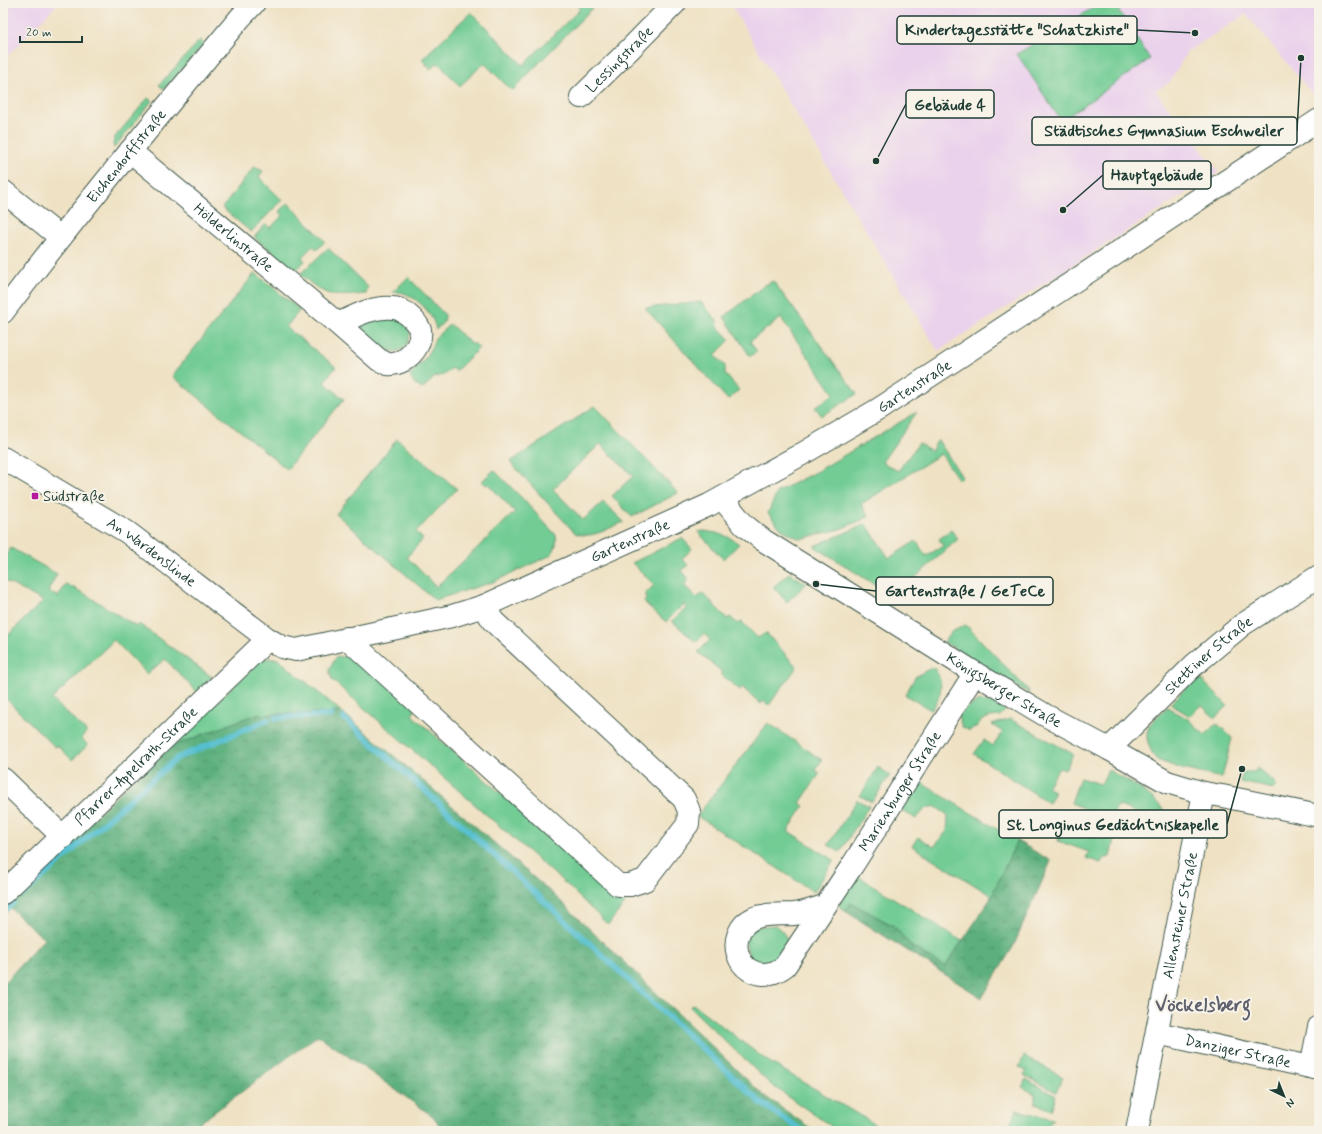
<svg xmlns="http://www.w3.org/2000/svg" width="1322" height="1134" font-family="Mynerve,sans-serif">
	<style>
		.built { fill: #ead1ec }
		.grass { fill: #72cc94; stroke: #488464 }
		.forest { fill: url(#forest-crowns); stroke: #3e7659 }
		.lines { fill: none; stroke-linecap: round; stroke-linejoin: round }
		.stream { stroke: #54bfd0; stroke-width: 6 }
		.minor-casing { stroke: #3e564a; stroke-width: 24 }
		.minor { stroke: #fff; stroke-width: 22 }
		.poi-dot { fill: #b5179e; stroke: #f7f3e8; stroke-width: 1.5 }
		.labels { text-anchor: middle; stroke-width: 4; stroke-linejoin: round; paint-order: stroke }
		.street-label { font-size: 15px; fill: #1f3d34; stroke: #f7f3e8 }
		.poi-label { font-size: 15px; fill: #1f3d34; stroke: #f7f3e8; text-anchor: start }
		.district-label { font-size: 19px; font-weight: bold; fill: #5f616e; stroke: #f7f3e8 }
		.leader { fill: none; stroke: #1f3d34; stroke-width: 1.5 }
		.callout-dot { fill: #1f3d34; stroke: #f7f3e8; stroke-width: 1.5 }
		.callout { fill: #f7f3e8; stroke: #1f3d34; stroke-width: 1.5 }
		.callout-label { font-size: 16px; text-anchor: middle; font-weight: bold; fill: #1f3d34 }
	</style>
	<defs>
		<pattern id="forest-crowns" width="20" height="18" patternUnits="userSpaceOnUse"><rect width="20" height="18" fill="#5db07e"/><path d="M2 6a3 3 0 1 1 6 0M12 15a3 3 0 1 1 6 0" fill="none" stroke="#4c9068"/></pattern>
	</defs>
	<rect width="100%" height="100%" fill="#f7f3e8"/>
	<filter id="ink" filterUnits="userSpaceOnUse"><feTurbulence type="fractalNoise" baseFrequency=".025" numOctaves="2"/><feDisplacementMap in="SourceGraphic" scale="8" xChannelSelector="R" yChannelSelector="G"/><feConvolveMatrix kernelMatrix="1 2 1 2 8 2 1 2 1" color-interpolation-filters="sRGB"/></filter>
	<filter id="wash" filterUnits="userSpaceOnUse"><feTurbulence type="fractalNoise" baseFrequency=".012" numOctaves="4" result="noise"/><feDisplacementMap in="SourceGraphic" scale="16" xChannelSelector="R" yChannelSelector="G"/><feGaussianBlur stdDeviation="0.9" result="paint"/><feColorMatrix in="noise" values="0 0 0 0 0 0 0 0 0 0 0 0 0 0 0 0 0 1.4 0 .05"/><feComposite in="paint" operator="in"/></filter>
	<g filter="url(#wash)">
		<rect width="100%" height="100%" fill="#efe2c4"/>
		<g class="built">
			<polygon points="3,3 58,3 3,61"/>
			<polygon points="733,3 1319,3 1319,102 1246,14 1187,52 1170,82 1155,91 1219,172 938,351 731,5"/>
		</g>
		<g class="grass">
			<polygon points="575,3 597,3 512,91 484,63 460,86 438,63 430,69 422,59 471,12 523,65 580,9"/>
			<polygon points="1101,3 1114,3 1150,59 1061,121 1017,54"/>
			<polygon points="200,40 204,44 164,89 159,85"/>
			<polygon points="148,98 152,101 114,148 113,144 115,137"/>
			<polygon points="254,167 263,171 259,177 282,200 251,232 222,208"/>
			<polygon points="288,203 325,241 317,250 313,246 302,257 305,261 295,271 254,237 266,224 270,228 283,215 279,211"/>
			<path d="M328,248L368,287L366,294C331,297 327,298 300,274Z"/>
			<polygon points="255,273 300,310 286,327 336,367 324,382 344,399 287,469 172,376"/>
			<path d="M408,277L446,316L444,318L445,320L436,330C434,315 420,300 406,294C402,292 397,292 393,292Z"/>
			<polygon points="773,281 857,394 822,416 815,407 834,394 781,318 750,341 757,352 750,356 724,317 765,285"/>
			<polygon points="701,302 717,321 718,327 730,340 715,355 725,366 725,374 739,390 728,400 645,308"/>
			<path d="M374,317L399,318L410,331C409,367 371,348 361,328L364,323Z"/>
			<polygon points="450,324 472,345 474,343 479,348 456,371 452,368 444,375 435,377 422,389 414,383 410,377 412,372 424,360 432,346 435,338"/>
			<path d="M595,406L678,493L632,517L612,496L633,476L600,444L553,489L583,520L603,502L624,522C608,528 592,540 575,533L510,462Z"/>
			<polygon points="917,412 882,462 898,471 919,443 931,451 938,440 962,477 959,480 941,454 861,504 869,517 840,529 800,539 781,529 768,513 777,492 821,469"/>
			<path d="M397,439L457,489L416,532L423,539L407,557L436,587L515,512L488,484L486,485L482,481L494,470L519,495L556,535C557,544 556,550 549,556L493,582L435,600L336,514Z"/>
			<polygon points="866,524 889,558 916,541 926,556 943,546 939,539 951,530 958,539 894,597 814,546"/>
			<path d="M704,531C718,533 728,535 739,544L725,558H722L698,532Z"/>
			<polygon points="682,538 692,549 682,559 688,565 682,571 689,579 684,585 697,598 703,593 727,619 730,617 738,624 741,621 758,638 766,633 797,667 769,705 763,701 761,704 742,687 740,690 720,674 722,672 698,652 710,640 704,634 696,642 672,621 687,607 683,605 666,622 644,602 647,597 644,595 654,585 632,563"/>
			<polygon points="11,548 57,574 48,591 58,597 66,584 85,594 137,627 139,624 212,677 197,692 165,659 147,674 114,640 52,699 87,732 81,738 88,745 72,760 58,746 55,747 3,696 3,640 43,601 3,580 3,559"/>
			<polygon points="789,573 806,584 787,602 773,587"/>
			<polygon points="966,625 1029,691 1028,693 944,642 951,632"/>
			<polygon points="358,655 416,709 412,715 625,903 608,925 567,885 332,680 329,670 336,657"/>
			<polygon points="263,658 278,659 342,712 254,715 168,748"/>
			<path d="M933,667C945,681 942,696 931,710L905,695L916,676Z"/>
			<polygon points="1195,679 1202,680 1228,706 1215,718 1201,705 1190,716 1170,704"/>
			<polygon points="980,701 993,703 1006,710 1000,716 990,717 982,720 975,728 973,727 970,731 962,727 958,716 967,707"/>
			<polygon points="1167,707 1188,719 1205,735 1215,725 1219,725 1232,738 1222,778 1182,769 1157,760 1152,754 1147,739 1147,732 1150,724"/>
			<polygon points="1010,719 1073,754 1065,770 1059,768 1047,787 1055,792 1049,803 974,754 984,740 993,746 1003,732 992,725"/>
			<polygon points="768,723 822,760 815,770 820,773 800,803 804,806 788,831 834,860 814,892 697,816"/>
			<polygon points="878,767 890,775 872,802 860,796"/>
			<polygon points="1257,768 1276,784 1276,787 1274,789 1240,782 1243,772 1255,772"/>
			<path d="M1108,770C1129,782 1151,792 1165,812L1160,822L1117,805L1108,829L1082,819L1086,809L1071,803L1080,778L1100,784L1102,782Z"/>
			<polygon points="918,781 1017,841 992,896 912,846 918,837 934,847 947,831 948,815 934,806 925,809 916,819 900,809"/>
			<polygon points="857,800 869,806 840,852 828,845"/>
			<polygon points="1067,814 1110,831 1109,837 1114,839 1110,857 1103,859 1101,863 1086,858 1089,852 1058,841"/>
			<polygon points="858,876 962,941 945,967 912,947 894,926 851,903 845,911 838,905"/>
			<path d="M775,925C784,931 794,946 784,956C780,960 772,963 767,966L749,958L745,938L754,927Z"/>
			<polygon points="693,1004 766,1060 886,1131 838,1131 770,1084 690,1007"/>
			<polygon points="1024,1056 1063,1077 1056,1092 1024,1075 1026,1071 1019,1067"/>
			<polygon points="1026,1079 1056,1096 1051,1110 1035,1103 1035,1094 1022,1087"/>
			<polygon points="1017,1110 1053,1119 1048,1126 1051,1128 1050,1131 1006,1131"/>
		</g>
		<g class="forest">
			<polygon points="342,712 435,791 555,896 763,1095 815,1131 443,1131 434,1117 318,1035 189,1131 3,1131 3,984 44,939 4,902 168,748 254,715"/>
			<polygon points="1017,841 1051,861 1013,947 982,998 845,911 851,903 894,926 912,947 945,967 989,901"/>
		</g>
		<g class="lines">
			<g class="stream">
				<polyline points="276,718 331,715"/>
				<polyline points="344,718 433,798 760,1102 802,1131"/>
				<polyline points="23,894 177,758 268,720"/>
				<polyline points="3,912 13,903"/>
			</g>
		</g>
	</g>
	<g filter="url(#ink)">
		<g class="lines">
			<defs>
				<g id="minor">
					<path id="s1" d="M581,97L630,49L675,3"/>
					<path id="s2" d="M130,151L338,324L379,360C382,361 385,363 388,364C404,366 423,347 420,330C418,324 412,318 407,314C403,311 398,308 393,308C373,306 355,316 338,324"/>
					<polyline points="3,191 60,237"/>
					<path id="s3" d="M3,312C79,212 159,115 240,18L254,3"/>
					<path id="s4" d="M3,458L127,532L268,639L282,647L296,650L452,616L484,606L709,505L802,454L879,409L965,353L1319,120"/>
					<path id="s5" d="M722,498L744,525L763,540L975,673L1045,715L1109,749L1167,782L1204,793L1222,796L1319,816"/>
					<polyline points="347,638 618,885 630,885 645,880 688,824 689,811 684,799 493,621 484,606"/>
					<path id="s6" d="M1109,749L1194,665L1242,625L1319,576"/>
					<polyline points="3,779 63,837"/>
					<path id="s7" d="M3,893L268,639"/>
					<path id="s8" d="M824,906C814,909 804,913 794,914C781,915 766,913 754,918C723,932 736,981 771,973C776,972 781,969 785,966L852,866L975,673"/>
					<path id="s9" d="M1157,1033L1319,1069"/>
					<polyline points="1311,1067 1319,1027"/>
					<path id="s10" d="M1137,1131L1204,793"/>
				</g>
			</defs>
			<use href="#minor" class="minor-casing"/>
			<use href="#minor" class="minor"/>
		</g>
	</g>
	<rect class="poi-dot" x="31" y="492" width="8" height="8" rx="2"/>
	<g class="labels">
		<g class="street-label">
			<text dy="5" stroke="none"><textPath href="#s1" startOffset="54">Lessingstraße</textPath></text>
			<text dy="5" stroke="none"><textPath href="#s3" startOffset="199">Eichendorffstraße</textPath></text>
			<text dy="5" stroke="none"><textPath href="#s2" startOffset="135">Hölderlinstraße</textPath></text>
			<text dy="5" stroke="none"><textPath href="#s4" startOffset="1029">Gartenstraße</textPath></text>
			<text dy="5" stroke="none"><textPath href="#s4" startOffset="705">Gartenstraße</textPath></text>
			<text dy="5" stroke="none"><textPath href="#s4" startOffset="176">An Wardenslinde</textPath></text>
			<text dy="5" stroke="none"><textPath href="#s6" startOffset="137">Stettiner Straße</textPath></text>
			<text dy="5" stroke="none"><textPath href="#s5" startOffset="343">Königsberger Straße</textPath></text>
			<text dy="5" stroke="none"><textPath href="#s7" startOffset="184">Pfarrer-Appelrath-Straße</textPath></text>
			<text dy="5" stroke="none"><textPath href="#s8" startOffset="382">Marienburger Straße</textPath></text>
			<text dy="5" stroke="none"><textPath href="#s10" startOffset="220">Allensteiner Straße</textPath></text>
			<text dy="5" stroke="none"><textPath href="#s9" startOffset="83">Danziger Straße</textPath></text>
		</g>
		<g class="poi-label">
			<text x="43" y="501">Südstraße</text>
		</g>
		<g class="district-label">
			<text x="1203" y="1011">Vöckelsberg</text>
		</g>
	</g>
	<path class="leader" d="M1195 33L1137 30M876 161L906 104M1301 58L1297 131M1063 210L1103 175M816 584L876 591M1242 769L1227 824"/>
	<g class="callout-dot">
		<circle cx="1195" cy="33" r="4"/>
		<circle cx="876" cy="161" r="4"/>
		<circle cx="1301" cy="58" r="4"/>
		<circle cx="1063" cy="210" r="4"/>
		<circle cx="816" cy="584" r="4"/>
		<circle cx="1242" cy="769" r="4"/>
	</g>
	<g class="callout">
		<rect x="897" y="16" width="240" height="28" rx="4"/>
		<rect x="906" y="90" width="88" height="28" rx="4"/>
		<rect x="1032" y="117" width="265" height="28" rx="4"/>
		<rect x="1103" y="161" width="108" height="28" rx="4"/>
		<rect x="876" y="577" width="177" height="28" rx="4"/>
		<rect x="999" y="810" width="228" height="28" rx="4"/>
	</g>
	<g class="callout-label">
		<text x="1017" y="35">Kindertagesstätte "Schatzkiste"</text>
		<text x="950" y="110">Gebäude 4</text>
		<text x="1164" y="136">Städtisches Gymnasium Eschweiler</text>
		<text x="1157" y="180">Hauptgebäude</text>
		<text x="965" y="596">Gartenstraße / GeTeCe</text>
		<text x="1113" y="830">St. Longinus Gedächtniskapelle</text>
	</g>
	<rect width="1322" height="1134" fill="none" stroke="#f7f3e8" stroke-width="16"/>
	<g transform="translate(1284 1096) rotate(137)" stroke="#f7f3e8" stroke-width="3" paint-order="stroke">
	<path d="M0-3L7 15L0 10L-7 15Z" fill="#1f3d34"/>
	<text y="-6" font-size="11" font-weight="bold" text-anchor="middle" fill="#1f3d34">N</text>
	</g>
	<path d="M20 36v6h62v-6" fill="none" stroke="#1f3d34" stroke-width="2"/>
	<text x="26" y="36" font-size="12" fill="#1f3d34" stroke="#f7f3e8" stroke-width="3" paint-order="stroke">20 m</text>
</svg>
